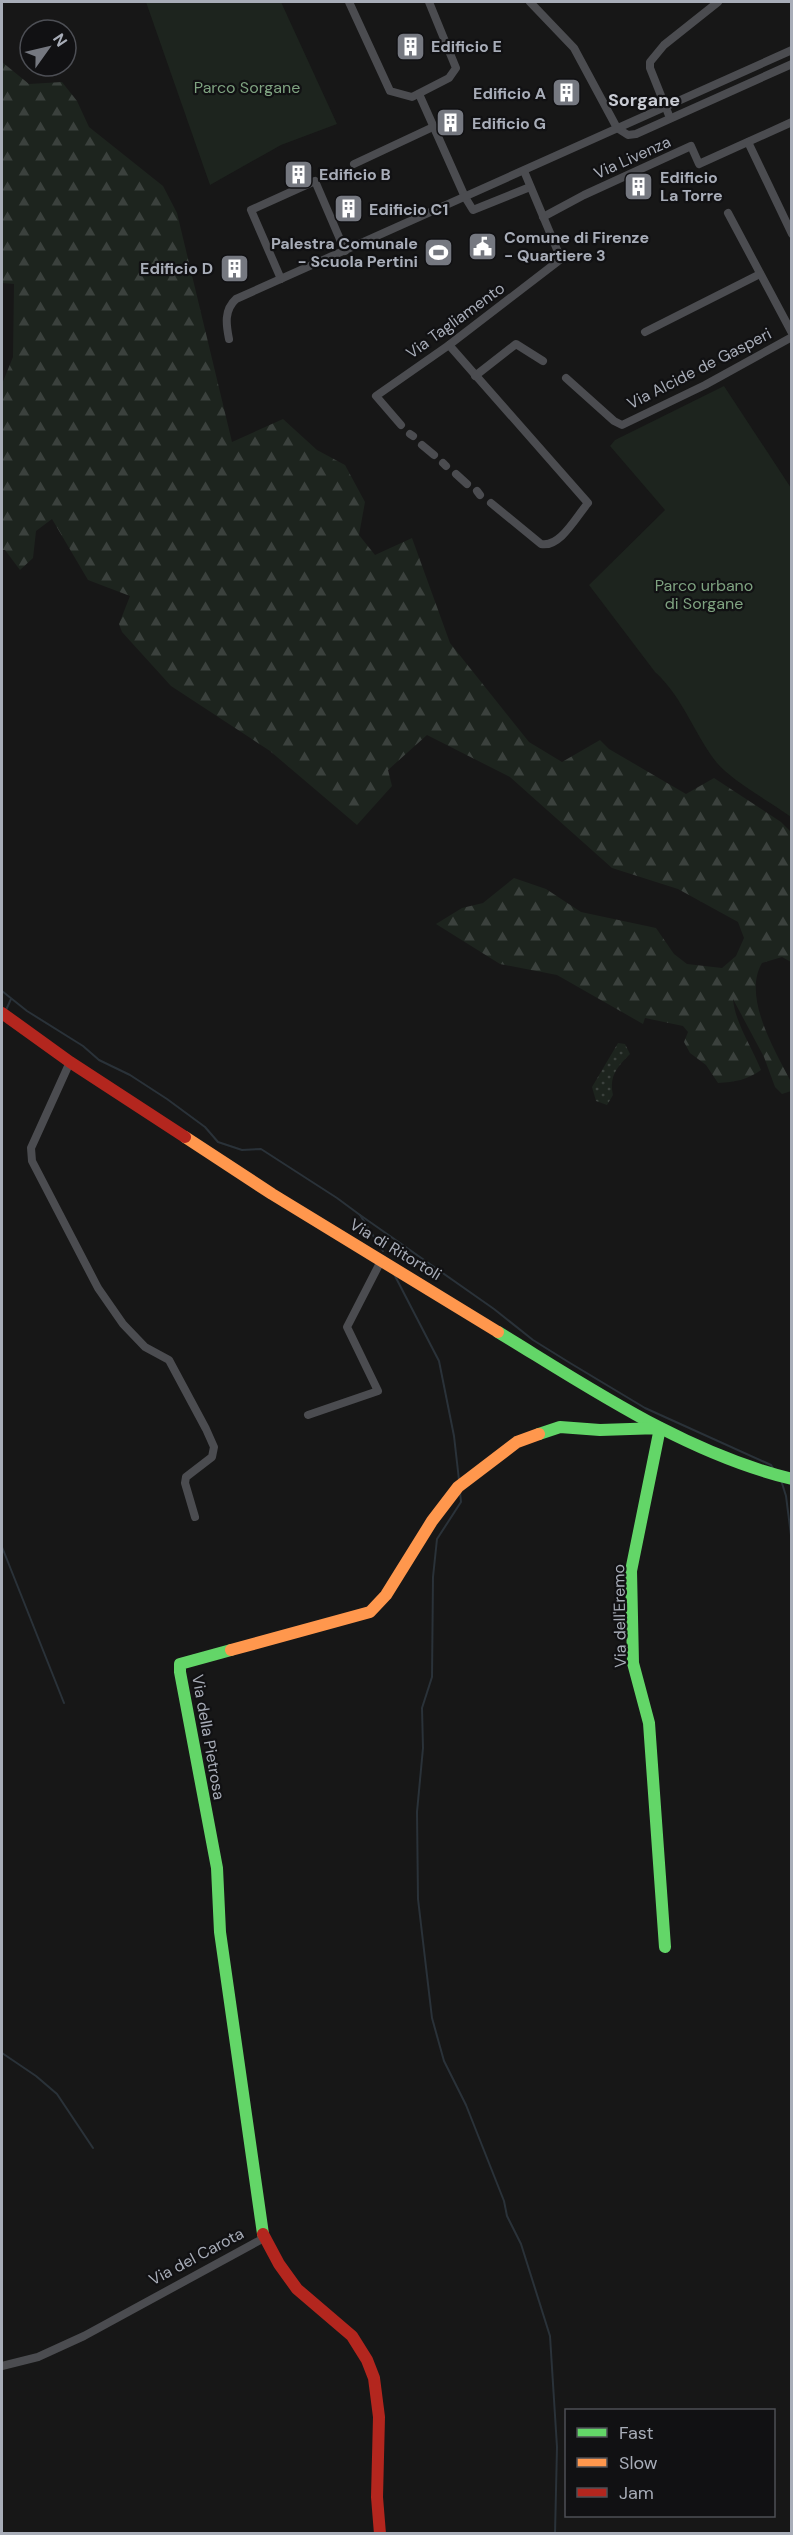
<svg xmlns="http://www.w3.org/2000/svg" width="793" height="2535" font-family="'DM Sans',sans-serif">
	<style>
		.grass { fill: url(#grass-dots) }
		.forest { fill: url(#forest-firs) }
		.park { fill: #1d241e }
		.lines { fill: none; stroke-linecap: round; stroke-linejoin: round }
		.stream { stroke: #2a3239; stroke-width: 2 }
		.street { stroke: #4b4c50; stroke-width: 8 }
		.fast { stroke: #63d668; stroke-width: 12 }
		.slow { stroke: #ff974d; stroke-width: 12 }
		.jam { stroke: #b3261e; stroke-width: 12 }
		.labels { text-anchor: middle; stroke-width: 4.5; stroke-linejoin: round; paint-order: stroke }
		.poi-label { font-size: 16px; font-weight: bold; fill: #a8adb8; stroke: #111113; text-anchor: start }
		.park-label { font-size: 16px; fill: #7fa381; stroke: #111113 }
		.street-label { font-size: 16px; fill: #a8adb8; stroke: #111113 }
		.neighbourhood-label { font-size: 18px; font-weight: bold; fill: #c9ccd4; stroke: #111113 }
	</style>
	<defs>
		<pattern id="grass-dots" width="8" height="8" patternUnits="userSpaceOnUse" patternTransform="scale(1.5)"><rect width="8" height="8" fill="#1d241e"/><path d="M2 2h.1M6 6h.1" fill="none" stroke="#3b413d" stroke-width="1.8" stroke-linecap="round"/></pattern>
		<pattern id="forest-firs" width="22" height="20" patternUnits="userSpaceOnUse" patternTransform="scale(1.5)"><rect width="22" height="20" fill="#1d241e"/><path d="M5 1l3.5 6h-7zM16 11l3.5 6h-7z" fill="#3b413d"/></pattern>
	</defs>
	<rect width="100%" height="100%" fill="#171717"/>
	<path class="grass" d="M618,1043L625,1044L630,1054C617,1067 609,1076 613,1095L607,1105L596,1101L592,1087Z"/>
	<path class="forest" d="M2,62L29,84L62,82L77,101L89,127L163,186L177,213L232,442L283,419L317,450L345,465L365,502L359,535L375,555L412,538L450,643L529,742L562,762L600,740L609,749L686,794L714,778L781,822L791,832V962L782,957L762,963C742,997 775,1050 791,1082V1091L782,1094L775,1087L764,1057L733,999C735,1023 752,1047 761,1070C747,1080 735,1082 718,1083L706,1065L690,1053L684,1042L688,1032L683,1026L645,1018L643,1024L557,975L500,964L436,924L462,908L483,903L514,878L546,889L581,912L656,928L674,954L687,964L722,968L736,956L744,938L738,922L678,889L612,868L510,777L427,735L388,770L392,786L357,825L270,751L171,686L122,632L119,624L130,596L88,580L52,519L36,531L33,558L20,570L5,550H2V384L13,357L14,284L2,283Z"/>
	<g class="park">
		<polygon points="146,2 281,2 337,124 281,145 210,185"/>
		<path d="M724,386L791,488V817C772,803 732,781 717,763C694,734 683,697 655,672L589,585L665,510L610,446L615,440Z"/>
	</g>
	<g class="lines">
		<g class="stream">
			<polyline points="2,991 27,1011 83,1046 99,1060 130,1075 167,1099 205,1127 218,1142 242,1150 261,1149 337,1198 360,1215 383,1251"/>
			<polyline points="6,1010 11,999"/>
			<polyline points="360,1215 494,1309 533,1340 570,1363 645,1408 771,1465 774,1470"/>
			<polyline points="394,1274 439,1361 454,1436 459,1480"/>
			<polyline points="781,1480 786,1496 792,1543"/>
			<polyline points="460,1492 461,1502 437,1539 433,1577 432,1677 422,1708 423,1748 417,1812 418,1899 432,2018 444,2061 466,2105 504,2201 507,2216 521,2244 550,2336 557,2447 555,2534"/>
			<polyline points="2,1547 64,1703"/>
			<polyline points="2,2053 36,2076 57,2094 93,2148"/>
		</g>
		<g class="street">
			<polyline points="349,2 390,91 412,97 449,78 456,68 429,2"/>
			<polyline points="530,2 574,48 617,128 628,135 636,134 792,64"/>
			<polyline points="419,94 465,197 473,210 530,187"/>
			<polyline points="670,118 650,68 650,62 664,45 718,2"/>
			<polyline points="748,142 792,234"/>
			<polyline points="354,164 433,127"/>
			<polyline points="728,213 792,333"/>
			<polyline points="543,217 584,195 691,146 699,164 792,122"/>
			<polyline points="281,279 251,210 315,181 345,251"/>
			<polyline points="645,332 760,274"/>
			<path d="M229,339C226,324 224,310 236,299L792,50"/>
			<path d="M449,345L588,503C576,517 560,548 541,544L491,503"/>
			<polyline points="475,376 516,344 543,361"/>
			<polyline points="566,378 614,421 622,425 705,385 792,337"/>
			<polyline points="401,425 376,396 449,345 561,259 524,171"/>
			<polyline points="410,434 413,436"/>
			<polyline points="422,445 434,455"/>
			<polyline points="443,463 446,466"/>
			<polyline points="456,474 467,484"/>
			<polyline points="477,491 480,495"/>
			<polyline points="70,1062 31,1148 32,1161 98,1288 123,1324 145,1347 169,1360 206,1429 214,1447 212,1457 186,1477 185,1483 195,1517"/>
			<polyline points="308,1415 378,1391 347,1327 382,1259"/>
			<polyline points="2,2366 38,2357 84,2336 264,2238"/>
		</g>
		<g class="fast">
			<path d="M498,1332C590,1388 685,1453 792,1479"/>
			<polyline points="539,1434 560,1427 600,1430 660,1428 631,1571 633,1663 649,1723 665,1947"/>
			<polyline points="231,1650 180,1664 180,1672 217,1868 220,1932 263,2234"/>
		</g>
		<g class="slow">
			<polyline points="185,1137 272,1194 498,1332"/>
			<polyline points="231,1650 370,1612 386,1595 432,1521 458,1487 517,1442 539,1434"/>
		</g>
		<g class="jam">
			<polyline points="2,1013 70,1062 185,1137"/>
			<polyline points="263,2234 279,2264 297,2289 352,2336 367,2360 374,2378 379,2417 377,2497 380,2534"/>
		</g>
	</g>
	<defs>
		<symbol id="building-square" viewBox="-11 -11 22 22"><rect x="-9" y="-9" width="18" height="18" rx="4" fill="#757880" stroke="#111113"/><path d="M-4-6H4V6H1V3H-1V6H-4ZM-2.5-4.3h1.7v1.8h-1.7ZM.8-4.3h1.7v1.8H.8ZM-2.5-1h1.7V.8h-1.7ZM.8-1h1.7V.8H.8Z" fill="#fff"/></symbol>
		<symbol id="civic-square" viewBox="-11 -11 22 22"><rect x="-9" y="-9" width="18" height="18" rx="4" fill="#757880" stroke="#111113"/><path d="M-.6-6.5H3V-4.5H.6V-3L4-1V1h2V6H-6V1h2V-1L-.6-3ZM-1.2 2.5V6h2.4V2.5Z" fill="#fff"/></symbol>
		<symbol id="stadium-square" viewBox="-11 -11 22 22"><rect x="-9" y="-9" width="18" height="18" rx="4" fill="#757880" stroke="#111113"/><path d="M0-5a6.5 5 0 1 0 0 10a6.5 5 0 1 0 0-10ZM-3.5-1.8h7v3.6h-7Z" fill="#fff"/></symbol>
	</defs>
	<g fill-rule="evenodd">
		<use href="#building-square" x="394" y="30" width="33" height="33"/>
		<use href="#building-square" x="550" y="76" width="33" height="33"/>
		<use href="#building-square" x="434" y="106" width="33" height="33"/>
		<use href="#building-square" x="282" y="158" width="33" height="33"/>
		<use href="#building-square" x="622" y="170" width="33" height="33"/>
		<use href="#building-square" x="332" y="192" width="33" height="33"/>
		<use href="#civic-square" x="466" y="230" width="33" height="33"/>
		<use href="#stadium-square" x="422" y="236" width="33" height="33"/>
		<use href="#building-square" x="218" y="252" width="33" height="33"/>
	</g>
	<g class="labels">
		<g class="poi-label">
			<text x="431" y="52">Edificio E</text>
			<text x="546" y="99" text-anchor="end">Edificio A</text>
			<text x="472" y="129">Edificio G</text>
			<text x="319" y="180">Edificio B</text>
			<text x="660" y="183">Edificio<tspan x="660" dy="18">La Torre</tspan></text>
			<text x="369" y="215">Edificio C1</text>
			<text x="504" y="243">Comune di Firenze<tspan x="504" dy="18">- Quartiere 3</tspan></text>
			<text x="418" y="249" text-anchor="end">Palestra Comunale<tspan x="418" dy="18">- Scuola Pertini</tspan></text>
			<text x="213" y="274" text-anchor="end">Edificio D</text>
		</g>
		<g class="park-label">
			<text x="247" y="93">Parco Sorgane</text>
			<text x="704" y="591">Parco urbano<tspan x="704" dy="18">di Sorgane</tspan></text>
		</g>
		<g class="street-label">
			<text transform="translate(632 157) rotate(-24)" y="6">Via Livenza</text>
			<text transform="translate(455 320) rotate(-36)" y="6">Via Tagliamento</text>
			<text transform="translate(699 368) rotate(-27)" y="6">Via Alcide de Gasperi</text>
			<text transform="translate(396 1249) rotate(31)" y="6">Via di Ritortoli</text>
			<text transform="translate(619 1616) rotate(-91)" y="6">Via dell'Eremo</text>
			<text transform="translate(209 1737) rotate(80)" y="6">Via della Pietrosa</text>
			<text transform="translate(196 2256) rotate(-28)" y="6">Via del Carota</text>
		</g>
		<g class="neighbourhood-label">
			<text x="644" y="106">Sorgane</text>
		</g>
	</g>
	<rect width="793" height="2535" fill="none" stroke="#a8adb8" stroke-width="6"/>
	<rect x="565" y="2409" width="210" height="108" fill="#111113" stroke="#4d4f55" stroke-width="1.5"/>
	<rect x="577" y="2428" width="30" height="9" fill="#63d668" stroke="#4d4f55" stroke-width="1.5"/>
	<text x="619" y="2439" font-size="18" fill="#a8adb8">Fast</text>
	<rect x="577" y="2458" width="30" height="9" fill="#ff974d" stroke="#4d4f55" stroke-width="1.5"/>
	<text x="619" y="2469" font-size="18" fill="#a8adb8">Slow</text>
	<rect x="577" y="2488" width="30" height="9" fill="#b3261e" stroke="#4d4f55" stroke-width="1.5"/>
	<text x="619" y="2499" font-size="18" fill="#a8adb8">Jam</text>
	<g transform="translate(48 48) rotate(56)"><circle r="28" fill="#111113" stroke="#4d4f55" stroke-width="1.5"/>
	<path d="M0-4.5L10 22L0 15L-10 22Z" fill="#757880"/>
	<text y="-9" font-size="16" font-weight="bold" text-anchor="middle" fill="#a8adb8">N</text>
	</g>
</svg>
